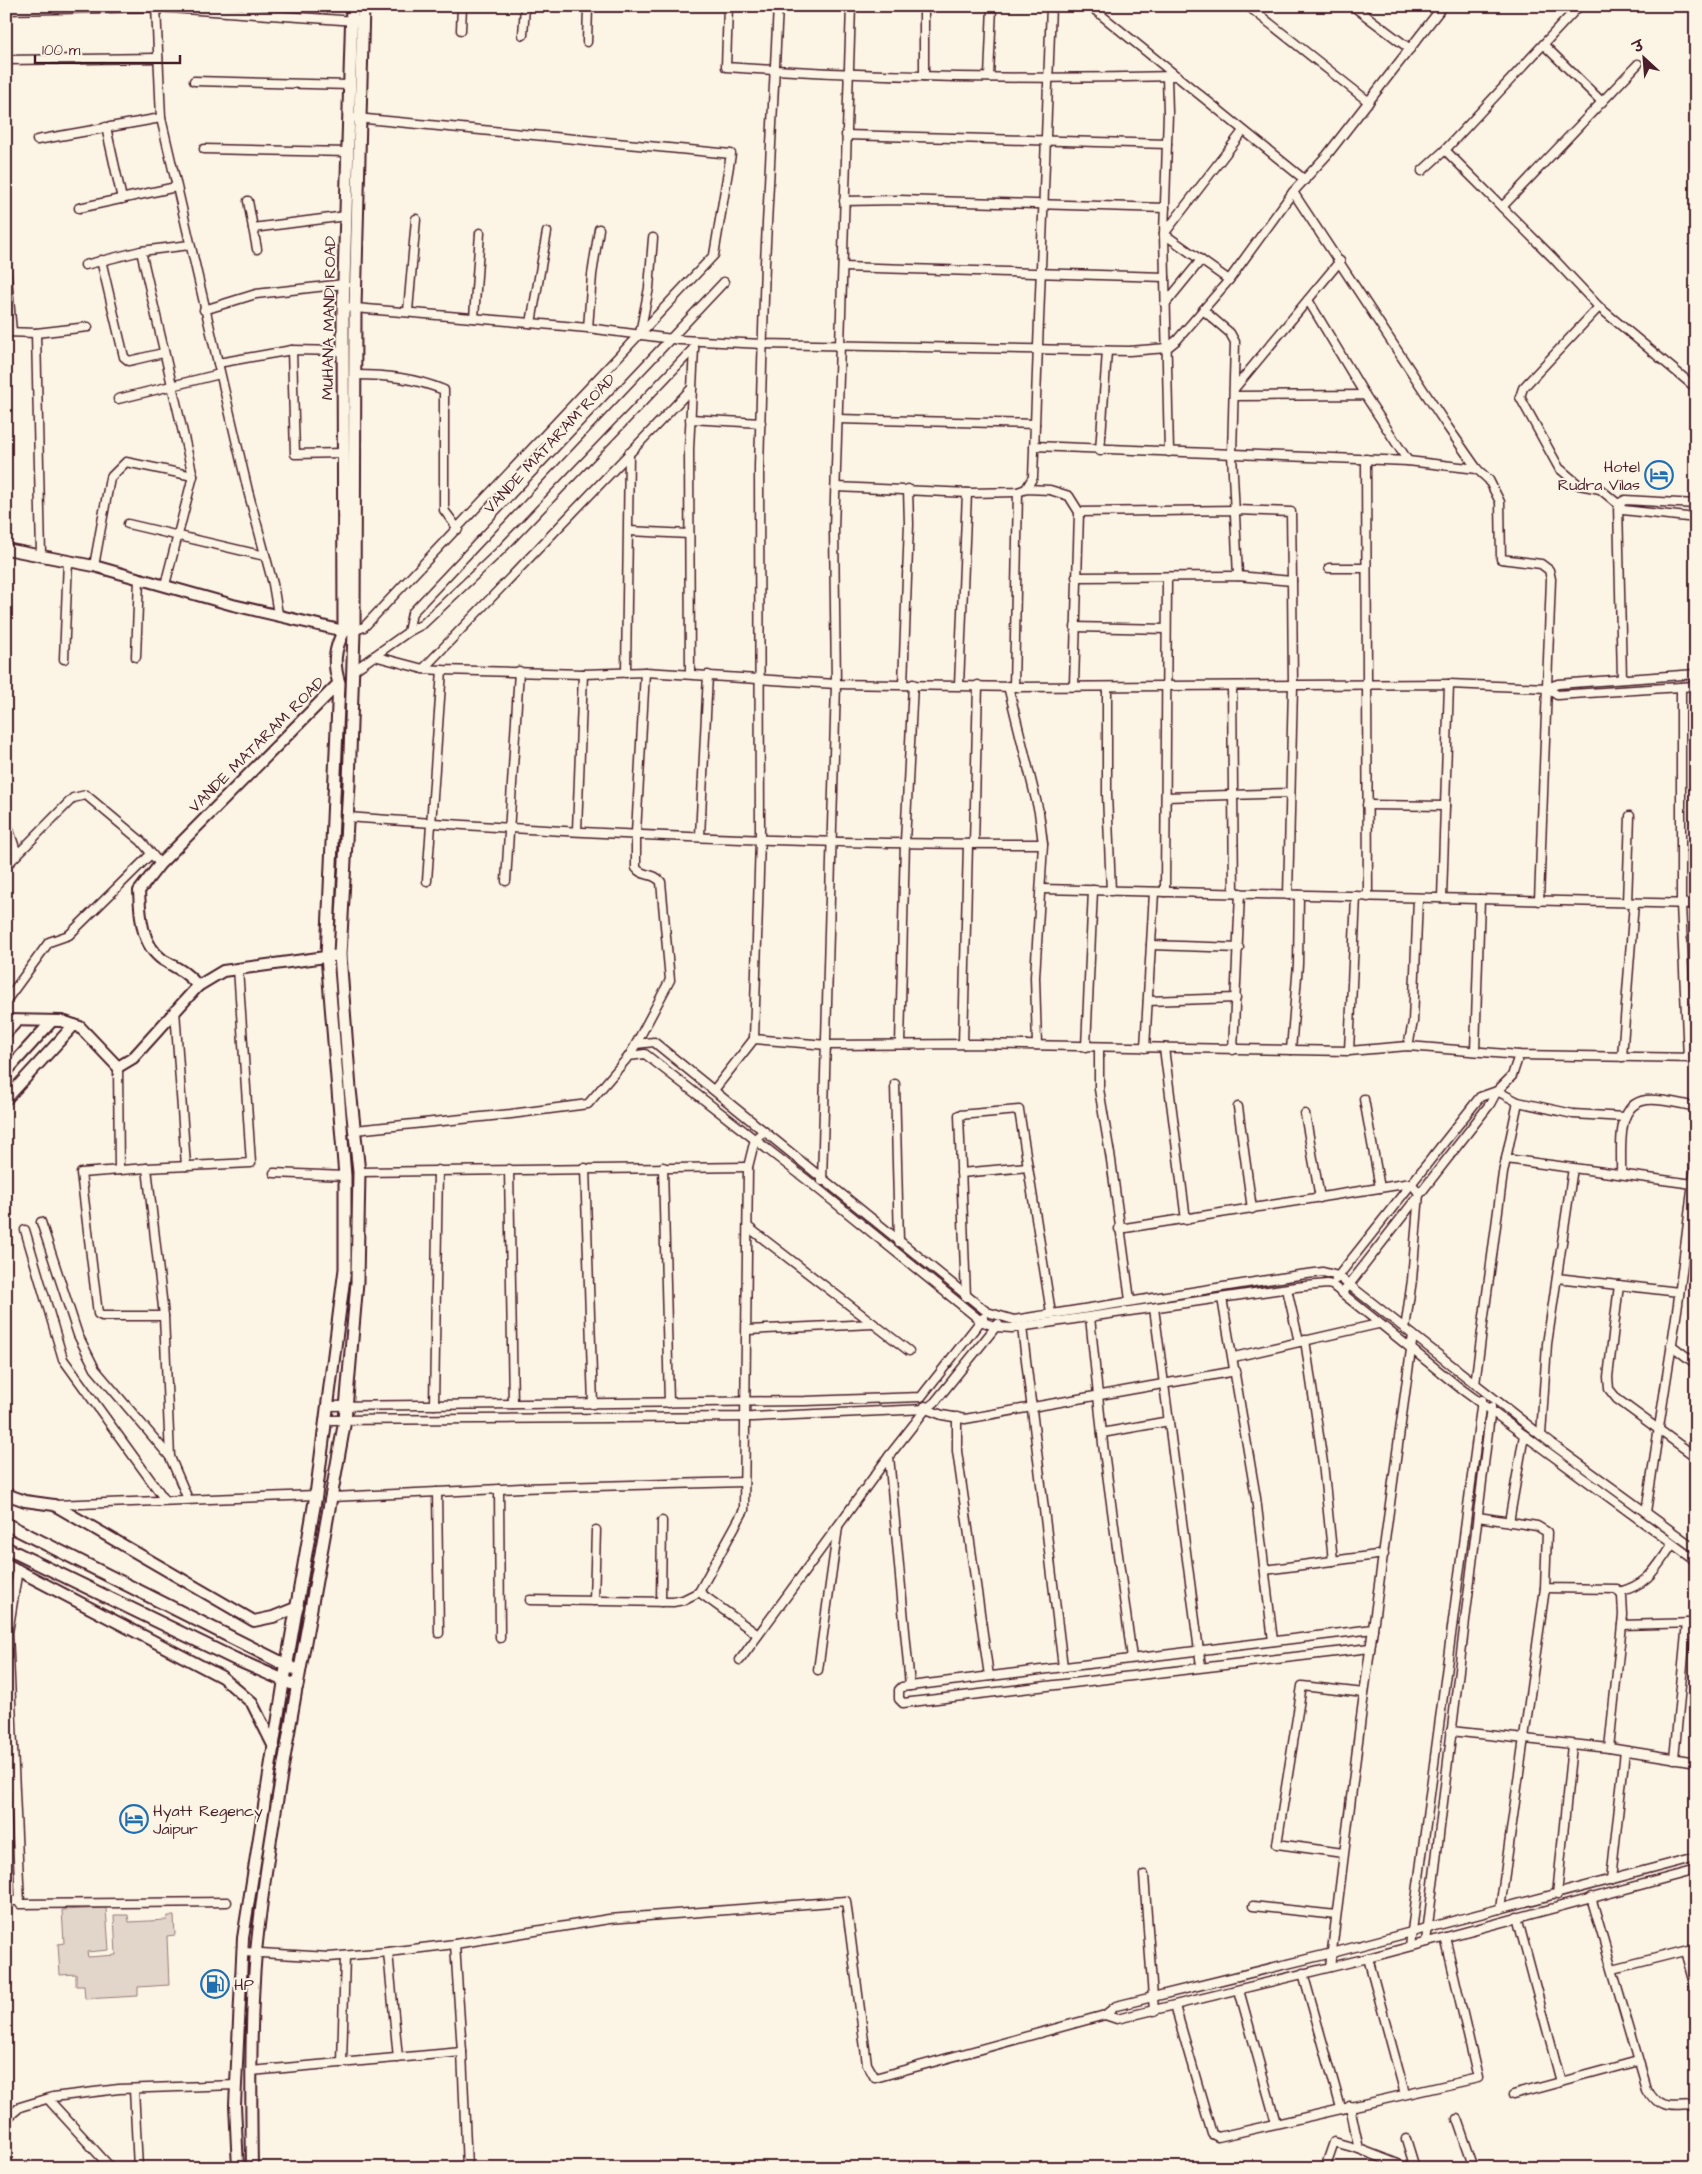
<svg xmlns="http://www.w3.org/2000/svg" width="1702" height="2174" font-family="'Architects Daughter','Playpen Sans Deva',sans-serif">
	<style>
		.green { fill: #e2d5ca; stroke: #967a7a }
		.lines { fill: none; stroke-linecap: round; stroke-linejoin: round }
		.minor-casing { stroke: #4a1f2b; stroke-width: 11 }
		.tertiary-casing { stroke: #4a1f2b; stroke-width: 14 }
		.secondary-casing { stroke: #4a1f2b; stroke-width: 15 }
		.minor { stroke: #fcf5e5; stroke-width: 8 }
		.tertiary { stroke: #fcf5e5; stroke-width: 10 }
		.secondary { stroke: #fcf5e5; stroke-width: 11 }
		.labels { text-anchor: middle; stroke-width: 4; stroke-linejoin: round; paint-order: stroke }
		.street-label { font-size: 16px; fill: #4a1f2b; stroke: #fcf5e5 }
		.poi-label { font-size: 16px; fill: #4a1f2b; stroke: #fcf5e5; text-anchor: start }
	</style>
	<rect width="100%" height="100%" fill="#fcf5e5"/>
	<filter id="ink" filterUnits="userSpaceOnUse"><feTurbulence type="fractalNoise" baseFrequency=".02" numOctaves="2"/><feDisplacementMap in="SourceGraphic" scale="10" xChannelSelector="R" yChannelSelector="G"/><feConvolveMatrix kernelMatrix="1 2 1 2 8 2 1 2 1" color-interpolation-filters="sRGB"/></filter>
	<g filter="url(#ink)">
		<polygon class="green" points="106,1908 109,1950 87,1952 88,1957 116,1955 114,1915 128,1915 129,1922 167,1920 168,1916 174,1916 175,1935 167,1936 169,1985 138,1987 138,1996 85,1999 84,1986 76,1986 76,1974 60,1975 58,1944 64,1943 62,1910"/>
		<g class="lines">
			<defs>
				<g id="minor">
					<polyline points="156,6 161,118 218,363 292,350 343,351"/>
					<path d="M728,6L726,67C876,77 1027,80 1177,76"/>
					<polyline points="778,6 765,263 759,467 760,839 754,1039 827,1045 975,1044 1349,1051 1408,1046 1519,1055 1696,1058"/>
					<polyline points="1090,6 1305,180"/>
					<polyline points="1248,6 1369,102"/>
					<polyline points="1353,6 1410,49"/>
					<polyline points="6,10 156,7 356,21"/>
					<polyline points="461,30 462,6"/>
					<polyline points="523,35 525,6"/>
					<polyline points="587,42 588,6"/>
					<polyline points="1544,45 1602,102"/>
					<polyline points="6,60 158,58"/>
					<polyline points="924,76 924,6"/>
					<polyline points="1167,76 1168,113 1164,234 1169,452"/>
					<polyline points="989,77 992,6"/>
					<polyline points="194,81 350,85"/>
					<polyline points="106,127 122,199"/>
					<polyline points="846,135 1167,144"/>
					<polyline points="37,140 161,118"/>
					<polyline points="204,149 348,152"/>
					<polyline points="1445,150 1552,257 1599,307 1696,388"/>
					<polyline points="1422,171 1445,150 1579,6"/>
					<polyline points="1293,192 1447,426 1477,469 1489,480 1500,502 1501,559 1541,564 1549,570 1551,579 1539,901"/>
					<polyline points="248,201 253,228 346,216"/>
					<polyline points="844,201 899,200 1165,208"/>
					<polyline points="1502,207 1638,64"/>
					<polyline points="79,208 176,187"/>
					<polyline points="253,228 257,249"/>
					<polyline points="141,251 193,476 165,585"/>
					<polyline points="101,260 124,357 129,361 163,353"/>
					<polyline points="6,265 12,332"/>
					<polyline points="85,265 141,251 190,245"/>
					<polyline points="843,267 1165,277"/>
					<polyline points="1229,280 1164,234 1243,131"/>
					<polyline points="1308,300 1365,395"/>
					<polyline points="1165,304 1201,260"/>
					<polyline points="343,307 588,328 680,340 763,344 1129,351 1167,348 1177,340 1229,280 1293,192 1327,155 1443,6"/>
					<polyline points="1599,307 1523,388 1520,397 1559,468 1579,485 1600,489 1618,504 1622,679"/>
					<polyline points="204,310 256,294 344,284"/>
					<polyline points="1203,310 1230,333 1235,342 1232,454 1238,576"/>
					<polyline points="408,311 416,219"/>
					<polyline points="474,318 480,233"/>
					<polyline points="531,323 547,232"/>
					<polyline points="588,328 592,275 599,229"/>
					<polyline points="6,332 36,333 88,327"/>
					<polyline points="36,333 41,555"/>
					<polyline points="640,333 649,288 653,238"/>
					<polyline points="292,350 295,454 343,453"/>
					<polyline points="218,363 248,491 273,584 278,614"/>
					<path d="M355,375C387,375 414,378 444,390V510L458,529"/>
					<polyline points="1234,389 1340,261"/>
					<polyline points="1234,396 1365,395 1408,461"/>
					<polyline points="118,399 220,374"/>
					<polyline points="690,419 761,423"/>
					<polyline points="838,419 1035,424"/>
					<polyline points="1034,446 1408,461 1477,469"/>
					<polyline points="1100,451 1107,351"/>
					<polyline points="1366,459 1368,897"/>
					<polyline points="836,487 969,493 1018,492 1026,489 1050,490 1069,496 1079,512 1074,685"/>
					<polyline points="1026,489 1033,477 1051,6"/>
					<polyline points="1696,504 1625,500 1618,504 1623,510 1696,518"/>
					<polyline points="1079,512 1237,510 1291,512 1292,581"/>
					<polyline points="128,524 265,556"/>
					<polyline points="629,531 689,534"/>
					<polyline points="94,566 110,478 126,462 193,476"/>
					<polyline points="1329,568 1366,568"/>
					<polyline points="1076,577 1238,576 1292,581 1293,686 1288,895"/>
					<polyline points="1075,627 1166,629"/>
					<polyline points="350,632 364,627 714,255 731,154 356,118"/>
					<polyline points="408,632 412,613 724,282"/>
					<polyline points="374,656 423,669 442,670 583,674 645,672 836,684 1018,687 1449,684 1547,688 1558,684 1696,674"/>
					<polyline points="136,657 139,579"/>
					<polyline points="64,659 68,560"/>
					<polyline points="423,669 692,388"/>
					<polyline points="353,671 408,632 423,624 501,550 694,348"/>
					<polyline points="626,673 629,453"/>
					<polyline points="690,674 689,449 694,348"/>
					<polyline points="903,684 909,524 908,489"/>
					<polyline points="959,685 967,493"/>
					<polyline points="1008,686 1039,812 1043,844 1035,977 1037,1045"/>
					<polyline points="1232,686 1234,893"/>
					<polyline points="1014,687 1018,492"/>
					<polyline points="1107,687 1107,794 1111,891"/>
					<polyline points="1681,687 1681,904 1688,1058"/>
					<polyline points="1547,688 1557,695 1696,686"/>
					<polyline points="1166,797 1290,793"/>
					<polyline points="1367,805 1445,806"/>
					<path d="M347,817C578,834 811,845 1043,844"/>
					<polyline points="6,821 17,854"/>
					<polyline points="577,830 583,674"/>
					<polyline points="700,836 708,675"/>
					<polyline points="974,844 978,685"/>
					<polyline points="6,866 73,798 86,795 141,841 160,864"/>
					<polyline points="427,881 442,670"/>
					<polyline points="506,881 519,671"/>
					<polyline points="1041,889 1696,904"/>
					<polyline points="1165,892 1167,577"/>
					<polyline points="1442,898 1449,684"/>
					<polyline points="1627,903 1630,816"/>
					<polyline points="1151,945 1239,948"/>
					<polyline points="6,1001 49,942 69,935 151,854"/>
					<polyline points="1148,1001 1236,998"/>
					<polyline points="175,1010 186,1166"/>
					<path d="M636,1044L670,980L661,882C654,872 642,877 636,868V833L645,672"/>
					<polyline points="900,1044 905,842 913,684"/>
					<polyline points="963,1044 968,844"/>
					<polyline points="1408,1046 1413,1022 1418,898"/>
					<polyline points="1086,1047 1093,890"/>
					<polyline points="1099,1047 1099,1089 1111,1160 1130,1300"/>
					<polyline points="1145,1048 1154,892"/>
					<polyline points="1164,1048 1186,1220"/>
					<polyline points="1233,1050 1240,893"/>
					<polyline points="1291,1050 1298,964 1299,895"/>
					<polyline points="1349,1051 1356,896"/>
					<polyline points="1475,1051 1480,899"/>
					<polyline points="629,1056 645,1054 807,1180 981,1321 996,1327 1012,1328 1296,1287 1327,1284 1332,1285 1460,1388 1696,1561"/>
					<polyline points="1622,1057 1634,903"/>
					<polyline points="118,1067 119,1170"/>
					<polyline points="895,1084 899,1242"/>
					<polyline points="714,1090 754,1039"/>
					<polyline points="1364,1099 1380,1188"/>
					<polyline points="1518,1102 1573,1114 1625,1117"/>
					<polyline points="1238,1107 1252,1209"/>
					<polyline points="1305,1114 1320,1198"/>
					<polyline points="355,1130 511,1114 588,1104 629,1056 636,1044 654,1042 987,1312 1014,1320 1299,1275 1323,1272 1338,1276 1552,1444 1696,1549"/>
					<polyline points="1506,1159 1693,1184"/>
					<polyline points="663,1167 669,1403"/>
					<polyline points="147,1168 81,1173 98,1314 102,1316 164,1316"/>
					<polyline points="585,1168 593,1404"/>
					<polyline points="509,1169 513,1404"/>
					<polyline points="359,1172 748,1167"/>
					<polyline points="274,1173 345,1176"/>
					<polyline points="961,1173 1028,1167"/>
					<path d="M1621,1173C1622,1144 1614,1095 1657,1100C1670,1101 1683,1104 1696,1107"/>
					<polyline points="822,1181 836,684 834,529 851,6"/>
					<polyline points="41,1222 78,1335 95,1369 170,1457"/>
					<polyline points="748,1227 909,1351"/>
					<polyline points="1119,1229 1411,1183 1419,1193 1412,1280 1405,1329"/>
					<polyline points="25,1230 63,1359 165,1500"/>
					<polyline points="1557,1278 1679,1292"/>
					<polyline points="1336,1279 1480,1097 1497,1091 1518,1102 1503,1173 1475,1384"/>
					<polyline points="1619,1285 1608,1377 1609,1389 1617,1399 1696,1457"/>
					<polyline points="1287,1289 1299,1342"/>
					<polyline points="1345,1290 1490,1104 1497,1091 1512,1076 1519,1055"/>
					<polyline points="966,1297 959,1115 1019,1110 1051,1313"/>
					<polyline points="1222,1298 1256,1498 1273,1641"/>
					<polyline points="1154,1308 1201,1666"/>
					<polyline points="1090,1317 1103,1444 1132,1658"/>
					<polyline points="1022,1327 1063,1667"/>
					<polyline points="747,1330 873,1324"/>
					<polyline points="1305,1340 1323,1463 1333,1561"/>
					<polyline points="1671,1345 1696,1364"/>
					<polyline points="1234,1357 1378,1324"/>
					<polyline points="434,1405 438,1170"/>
					<polyline points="329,1406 805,1401 921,1397 983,1318"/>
					<polyline points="926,1409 942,1415 965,1419 1236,1371"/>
					<polyline points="957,1417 957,1451 989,1676"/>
					<polyline points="327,1420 752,1417 926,1409 935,1402 998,1324"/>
					<polyline points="1102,1433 1169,1421"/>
					<polyline points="1541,1435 1547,1344 1573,1168"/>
					<polyline points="499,1489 500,1638"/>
					<polyline points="437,1492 439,1633"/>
					<polyline points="332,1497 521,1488 744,1482"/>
					<polyline points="188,1499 170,1457 164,1316 147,1168 251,1163 238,968"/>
					<polyline points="54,1505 316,1495"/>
					<polyline points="1646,1512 1678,1304 1696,1158"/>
					<polyline points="1478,1517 1537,1526 1547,1532 1545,1588 1617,1589 1622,1596 1623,1615 1609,1748"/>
					<polyline points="1509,1522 1524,1435"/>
					<polyline points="18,1569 8,1633 20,1904 227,1902"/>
					<polyline points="1265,1570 1384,1554"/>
					<polyline points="699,1592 758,1635"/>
					<path d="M1619,1592C1649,1584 1655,1569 1672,1545"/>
					<polyline points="530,1600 673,1602 683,1600 699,1592 744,1510 748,1167 755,1139 764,1131"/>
					<polyline points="594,1601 596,1530"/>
					<polyline points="661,1602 662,1521"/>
					<polyline points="1622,1625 1696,1623"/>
					<polyline points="1370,1648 903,1703 899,1699 899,1690 902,1687 910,1686 1373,1629"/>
					<polyline points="740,1660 889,1456"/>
					<polyline points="818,1670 838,1527"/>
					<polyline points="910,1686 889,1456 926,1409 925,1406"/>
					<polyline points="1451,1731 1609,1748 1696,1762"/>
					<polyline points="1674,1759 1687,1623"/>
					<polyline points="1343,1853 1277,1844 1302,1686 1364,1693"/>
					<polyline points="1144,1875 1154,2011"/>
					<polyline points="1611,1880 1625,1751"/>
					<polyline points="1557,1895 1572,1745"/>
					<path d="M1591,1897L1647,2089C1660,2113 1672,2106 1696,2106"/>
					<polyline points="6,1901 19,1901"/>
					<polyline points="1253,1906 1336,1915"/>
					<polyline points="1500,1909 1545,1588"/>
					<polyline points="1517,1917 1561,2082"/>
					<polyline points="1426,1942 1491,1407"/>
					<polyline points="1410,1946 1482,1400"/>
					<polyline points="1685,1951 1696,1991"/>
					<polyline points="243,1952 329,1957 388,1952 455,1944 609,1919 846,1901 867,2064 875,2078 1105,2015 1116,2006 1332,1953 1696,1857"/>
					<polyline points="388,1952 398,2058"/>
					<polyline points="1368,1958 1405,2094"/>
					<polyline points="1330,1967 1362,1709 1413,1335"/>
					<polyline points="1613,1969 1696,1948"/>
					<polyline points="1303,1973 1341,2108"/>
					<polyline points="1239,1990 1276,2123"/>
					<polyline points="1175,2006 1212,2134 1218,2137 1478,2078 1445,1937"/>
					<polyline points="1105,2015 1117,2019 1368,1958 1696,1870"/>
					<polyline points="462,2052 467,2168"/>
					<polyline points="342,2063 345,1956"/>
					<polyline points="251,2071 462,2052 455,1944"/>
					<polyline points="134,2089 138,2168"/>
					<polyline points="1513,2095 1638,2061"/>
					<polyline points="48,2099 111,2168"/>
					<polyline points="6,2119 20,2107 53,2097 119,2089 236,2085"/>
					<polyline points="1457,2119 1474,2168"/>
					<polyline points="1406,2139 1415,2168"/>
					<polyline points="1359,2149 1408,2168"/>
					<polyline points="6,2166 8,2168"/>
					<polyline points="1325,2168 1334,2142 1359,2149 1350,2106"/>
				</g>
				<g id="tertiary">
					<polyline points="6,549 94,566 233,605 344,631"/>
					<path d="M198,986C188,973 177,968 163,960C141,945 140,915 139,891L160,864L339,683"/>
					<polyline points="6,1020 62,1021 80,1027 118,1067 133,1058 198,986 223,971 340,955"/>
					<polyline points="6,1033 17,1021"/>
					<polyline points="6,1072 52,1021"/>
					<polyline points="6,1099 74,1025"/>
					<polyline points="6,1494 25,1501 54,1505 254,1621 273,1617 298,1607"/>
					<polyline points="6,1564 222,1677 252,1703 274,1747"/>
					<polyline points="238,2168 235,2105 243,1938 284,1680"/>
					<path d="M252,2168C251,2096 250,2024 256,1952C265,1863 282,1774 297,1686"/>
				</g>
				<g id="secondary">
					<polyline points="6,1524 292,1668"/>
					<polyline points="6,1548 235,1659 297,1686 345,1420 357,1282 359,1172 350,1089 340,955 349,784 354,632 355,307 363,6"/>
					<path d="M284,1680L316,1495L345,1269V1176L327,956L339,683C333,664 334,649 344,631L343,315L352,6"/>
				</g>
			</defs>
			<use href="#minor" class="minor-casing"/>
			<use href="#tertiary" class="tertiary-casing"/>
			<use href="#secondary" class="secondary-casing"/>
			<use href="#minor" class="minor"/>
			<use href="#tertiary" class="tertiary"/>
			<use href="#secondary" class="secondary"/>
		</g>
	</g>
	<defs>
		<symbol id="hotel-ring" viewBox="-11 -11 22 22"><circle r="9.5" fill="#fcf5e5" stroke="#1f6fb2" stroke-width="1.5"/><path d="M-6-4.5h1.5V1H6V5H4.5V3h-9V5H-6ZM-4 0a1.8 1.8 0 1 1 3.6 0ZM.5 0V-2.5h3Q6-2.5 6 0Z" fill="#1f6fb2"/></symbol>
		<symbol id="fuel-ring" viewBox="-11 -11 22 22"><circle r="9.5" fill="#fcf5e5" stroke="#1f6fb2" stroke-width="1.5"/><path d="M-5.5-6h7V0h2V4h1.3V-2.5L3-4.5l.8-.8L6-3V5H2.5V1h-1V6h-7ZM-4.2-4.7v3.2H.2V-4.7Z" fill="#1f6fb2"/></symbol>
	</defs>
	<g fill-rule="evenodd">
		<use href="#hotel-ring" x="1643" y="459" width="32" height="32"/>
		<use href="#hotel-ring" x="118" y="1803" width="32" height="32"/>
		<use href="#fuel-ring" x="199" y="1968" width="32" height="32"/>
	</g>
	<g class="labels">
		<g class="street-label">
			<text transform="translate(328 318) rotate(-89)" y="6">MUHANA MANDI ROAD</text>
			<text transform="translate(549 443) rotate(-47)" y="6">VANDE MATARAM ROAD</text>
			<text transform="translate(256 744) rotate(-45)" y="6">VANDE MATARAM ROAD</text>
		</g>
		<g class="poi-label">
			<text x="1640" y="472" text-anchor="end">Hotel<tspan x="1640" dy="18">Rudra Vilas</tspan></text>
			<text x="153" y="1816">Hyatt Regency<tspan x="153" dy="18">Jaipur</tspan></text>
			<text x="234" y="1990">HP</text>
		</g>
	</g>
	<rect width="1702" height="2174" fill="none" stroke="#fcf5e5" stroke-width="25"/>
	<rect x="12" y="12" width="1677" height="2149" fill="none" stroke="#4a1f2b" stroke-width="2" filter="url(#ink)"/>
	<g transform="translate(1644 58) rotate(334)" stroke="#fcf5e5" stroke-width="4" paint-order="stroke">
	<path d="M0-4L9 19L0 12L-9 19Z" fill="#4a1f2b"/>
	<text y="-8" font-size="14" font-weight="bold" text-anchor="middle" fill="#4a1f2b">उ</text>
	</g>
	<path d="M35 55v8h145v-8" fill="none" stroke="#4a1f2b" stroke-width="2.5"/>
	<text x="42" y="55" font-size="15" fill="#4a1f2b" stroke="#fcf5e5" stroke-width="4" paint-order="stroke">100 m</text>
</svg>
